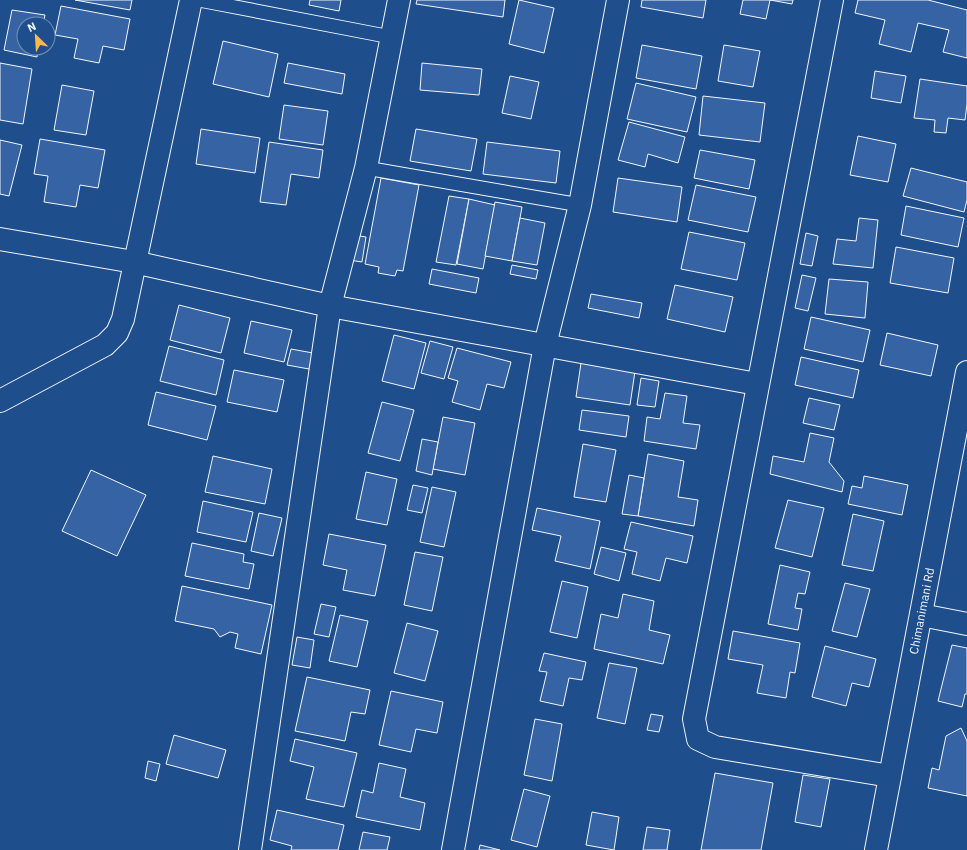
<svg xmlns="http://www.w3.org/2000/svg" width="967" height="850" font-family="'IBM Plex Sans',sans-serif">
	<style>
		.building { fill: #3563a3; stroke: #f2f6ff }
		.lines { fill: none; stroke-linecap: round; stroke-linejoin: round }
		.service-casing { stroke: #f2f6ff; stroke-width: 15 }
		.minor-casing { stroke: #f2f6ff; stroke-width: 24 }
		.service { stroke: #1f4e8c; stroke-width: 13 }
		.minor { stroke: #1f4e8c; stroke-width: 22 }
		.labels { text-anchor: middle; stroke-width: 3; stroke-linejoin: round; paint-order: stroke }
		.street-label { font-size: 12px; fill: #f2f6ff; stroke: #1f4e8c }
	</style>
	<rect width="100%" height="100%" fill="#1f4e8c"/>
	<g class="building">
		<polygon points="75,0 132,0 130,10"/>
		<polygon points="310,0 341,0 339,11 309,5"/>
		<polygon points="417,0 505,0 503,17 416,4"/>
		<polygon points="519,0 554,8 544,53 509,44"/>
		<polygon points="642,0 706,0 703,18 641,7"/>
		<polygon points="743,0 793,0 792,4 770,0 766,19 740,14"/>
		<polygon points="858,0 928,0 967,10 967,58 943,52 949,30 918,23 911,52 879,44 885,20 855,13"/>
		<polygon points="61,6 130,19 124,50 103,46 99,63 74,58 78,39 55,35"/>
		<polygon points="12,10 45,15 43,24 24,24 24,48 38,48 37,57 4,50"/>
		<polygon points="223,41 278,54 269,97 213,84"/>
		<polygon points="642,45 702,56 696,89 636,78"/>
		<polygon points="724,45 760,51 753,87 718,81"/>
		<polygon points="0,63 32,69 23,124 0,120"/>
		<polygon points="288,63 345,74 342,94 284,83"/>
		<polygon points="422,63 482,69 479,95 420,90"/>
		<polygon points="875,71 906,76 901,103 871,98"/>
		<polygon points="510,76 539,82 531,119 502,113"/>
		<polygon points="920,79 967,86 967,104 965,120 948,118 946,133 934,132 935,120 914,118"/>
		<polygon points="636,83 696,97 687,132 627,119"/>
		<polygon points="62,85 94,91 86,135 54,130"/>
		<polygon points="703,96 765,103 760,142 699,135"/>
		<polygon points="284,105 328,111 323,145 279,139"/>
		<polygon points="629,122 685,137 678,163 648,154 645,167 618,160"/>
		<polygon points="201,129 260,138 255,173 196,164"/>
		<polygon points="416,129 477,139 471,171 410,161"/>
		<polygon points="858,136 896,144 888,182 850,175"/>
		<polygon points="40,139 105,150 98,188 80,185 76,207 44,202 48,176 34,174"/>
		<polygon points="0,140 22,145 9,196 0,194"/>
		<polygon points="269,142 323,150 319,178 291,174 286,205 260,202"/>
		<polygon points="487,142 560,151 556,183 483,174"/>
		<polygon points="700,150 755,160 749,189 694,178"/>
		<polygon points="911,168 967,182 967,200 964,212 903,196"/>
		<polygon points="381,178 419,185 403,271 397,270 395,276 378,273 379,267 365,264"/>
		<polygon points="618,178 682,187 677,222 613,212"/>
		<polygon points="696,185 756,197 748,232 688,220"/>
		<polygon points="449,196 469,199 456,265 436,262"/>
		<polygon points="469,199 495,205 483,269 457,264"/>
		<polygon points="495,202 522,207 512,261 485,256"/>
		<polygon points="906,206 964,218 958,247 901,235"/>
		<polygon points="520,218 545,223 537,265 512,261"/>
		<polygon points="859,218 878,220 873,268 833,264 837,239 856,241"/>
		<polygon points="689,232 745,243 737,280 681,269"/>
		<polygon points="806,233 818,236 812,266 800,264"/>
		<polygon points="354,235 366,237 362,262 349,260"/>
		<polygon points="896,247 954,258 948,293 890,283"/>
		<polygon points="512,265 538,270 536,279 510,274"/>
		<polygon points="432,269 479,278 476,293 429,284"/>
		<polygon points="802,275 816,278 808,311 795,308"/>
		<polygon points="829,279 868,282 865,318 825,314"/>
		<polygon points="675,285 733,297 725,332 667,319"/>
		<polygon points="591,294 642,303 639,318 588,308"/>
		<polygon points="179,305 230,318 221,353 170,340"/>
		<polygon points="811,317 870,330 863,362 804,349"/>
		<polygon points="251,321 292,330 284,362 244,353"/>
		<polygon points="887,333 938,345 931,376 880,365"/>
		<polygon points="394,335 426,343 414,389 382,381"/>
		<polygon points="430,341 453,347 444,379 421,373"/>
		<polygon points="169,346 224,360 216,395 160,381"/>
		<polygon points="457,348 511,362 504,388 487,384 480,410 452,402 458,381 448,378"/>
		<polygon points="291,349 313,353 309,369 287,365"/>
		<polygon points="801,357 859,370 853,398 795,385"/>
		<polygon points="581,363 635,371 630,405 576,397"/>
		<polygon points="234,370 284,380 277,412 227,402"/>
		<polygon points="641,378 659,381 655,407 637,405"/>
		<polygon points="156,392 216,406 207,440 148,425"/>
		<polygon points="665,393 687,396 683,423 700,425 696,449 644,441 647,417 660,419"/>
		<polygon points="809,398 840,405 834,430 803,423"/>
		<polygon points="382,402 414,410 400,461 368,453"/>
		<polygon points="582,410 629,416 626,437 579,430"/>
		<polygon points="443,417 475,423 465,475 433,469"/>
		<polygon points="810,433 834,438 829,462 844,481 842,492 770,474 773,456 804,462"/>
		<polygon points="422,439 438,442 432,475 416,471"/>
		<polygon points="583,444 616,450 606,502 574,497"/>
		<polygon points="648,454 684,461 678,497 698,500 694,526 638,516"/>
		<polygon points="213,456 272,469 265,504 205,492"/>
		<polygon points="91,470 146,495 117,556 62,531"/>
		<polygon points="366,472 397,479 387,525 356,519"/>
		<polygon points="629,475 644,478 638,516 622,514"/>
		<polygon points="864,476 908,485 902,515 848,504 852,486 862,488"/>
		<polygon points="413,485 428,488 422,513 407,510"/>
		<polygon points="432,487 456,492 444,547 420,542"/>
		<polygon points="788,500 824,508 812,557 775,548"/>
		<polygon points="203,501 253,512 246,542 197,532"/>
		<polygon points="537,508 600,521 590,569 555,561 561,536 532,530"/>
		<polygon points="259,513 282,518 273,556 251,551"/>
		<polygon points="853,514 884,521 873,571 842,565"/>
		<polygon points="631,522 693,536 687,563 666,558 660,581 632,574 637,552 624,549"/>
		<polygon points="329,534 386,545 375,596 343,590 347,570 323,565"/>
		<polygon points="192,543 244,554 243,562 254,564 249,589 185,576"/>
		<polygon points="601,547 626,553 619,581 594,574"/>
		<polygon points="415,552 443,557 432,611 404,605"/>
		<polygon points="780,565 810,572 805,594 798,593 795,608 802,609 798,630 768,624"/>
		<polygon points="562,581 588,587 577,638 550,632"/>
		<polygon points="845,583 870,589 857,637 832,631"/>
		<polygon points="182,586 272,605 261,654 235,648 238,634 230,632 220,637 214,629 175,621"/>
		<polygon points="623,594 654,601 649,630 670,635 663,664 594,649 601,614 618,618"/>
		<polygon points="321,604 336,607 329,637 314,634"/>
		<polygon points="340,615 368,621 357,667 329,661"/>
		<polygon points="407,623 438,631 425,681 394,673"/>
		<polygon points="733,631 800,643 795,673 790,672 786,698 757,693 763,665 728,659"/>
		<polygon points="297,637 314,640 310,668 292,665"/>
		<polygon points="952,645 967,648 967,694 965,694 962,707 938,701"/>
		<polygon points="825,646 876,659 869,687 852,683 846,706 812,697"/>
		<polygon points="544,653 586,662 582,680 569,678 563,706 540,701 547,672 539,671"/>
		<polygon points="609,663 637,668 625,724 597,718"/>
		<polygon points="307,677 370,690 365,714 351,712 345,741 295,731"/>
		<polygon points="391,691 443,702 437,733 416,729 411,752 379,745"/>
		<polygon points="651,714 663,716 659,732 647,730"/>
		<polygon points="535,719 562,724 552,781 524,775"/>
		<polygon points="961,728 967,741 967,796 928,788 932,768 939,770 946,736"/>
		<polygon points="174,735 226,750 218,778 166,764"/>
		<polygon points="295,739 357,753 344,807 306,799 314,767 290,761"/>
		<polygon points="148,761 160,764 156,781 145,778"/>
		<polygon points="379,763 406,769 400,797 425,803 420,830 356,817 362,790 373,793"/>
		<polygon points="715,773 773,783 761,850 701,850"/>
		<polygon points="803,775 830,779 821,827 795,822"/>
		<polygon points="524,789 550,796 537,847 511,840"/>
		<polygon points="277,810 344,825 338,850 291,850 292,846 270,840"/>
		<polygon points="592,812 619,817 614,850 586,845"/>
		<polygon points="647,827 670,830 667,850 643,850"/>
		<polygon points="363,832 390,837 387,850 359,850"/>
		<polygon points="480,845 500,850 479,850"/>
	</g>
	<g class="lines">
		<defs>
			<g id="service">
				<polyline points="199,0 391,37"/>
				<polyline points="366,168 580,205"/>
			</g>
			<g id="minor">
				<polyline points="832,0 694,719 698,739 715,747 890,776"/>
				<polyline points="0,239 134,262 330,306 757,384"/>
				<polyline points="0,401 105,345 117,333 123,319 191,0"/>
				<polyline points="921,615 967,624"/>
				<polyline points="250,850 330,306 366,168 399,0"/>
				<polyline points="453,850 545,345 580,205 618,0"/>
				<polyline points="876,850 967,372"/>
			</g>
		</defs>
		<use href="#service" class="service-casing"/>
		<use href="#minor" class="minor-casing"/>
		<use href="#service" class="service"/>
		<use href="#minor" class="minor"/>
	</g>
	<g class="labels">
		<g class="street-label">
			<text transform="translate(922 611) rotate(-79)" y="4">Chimanimani Rd</text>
		</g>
	</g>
	<g transform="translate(36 36) rotate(335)"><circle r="19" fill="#1f4e8c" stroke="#7391ba"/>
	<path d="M0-3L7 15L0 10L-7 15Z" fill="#ffb74d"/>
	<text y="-6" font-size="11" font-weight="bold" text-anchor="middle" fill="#f2f6ff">N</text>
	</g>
</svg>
